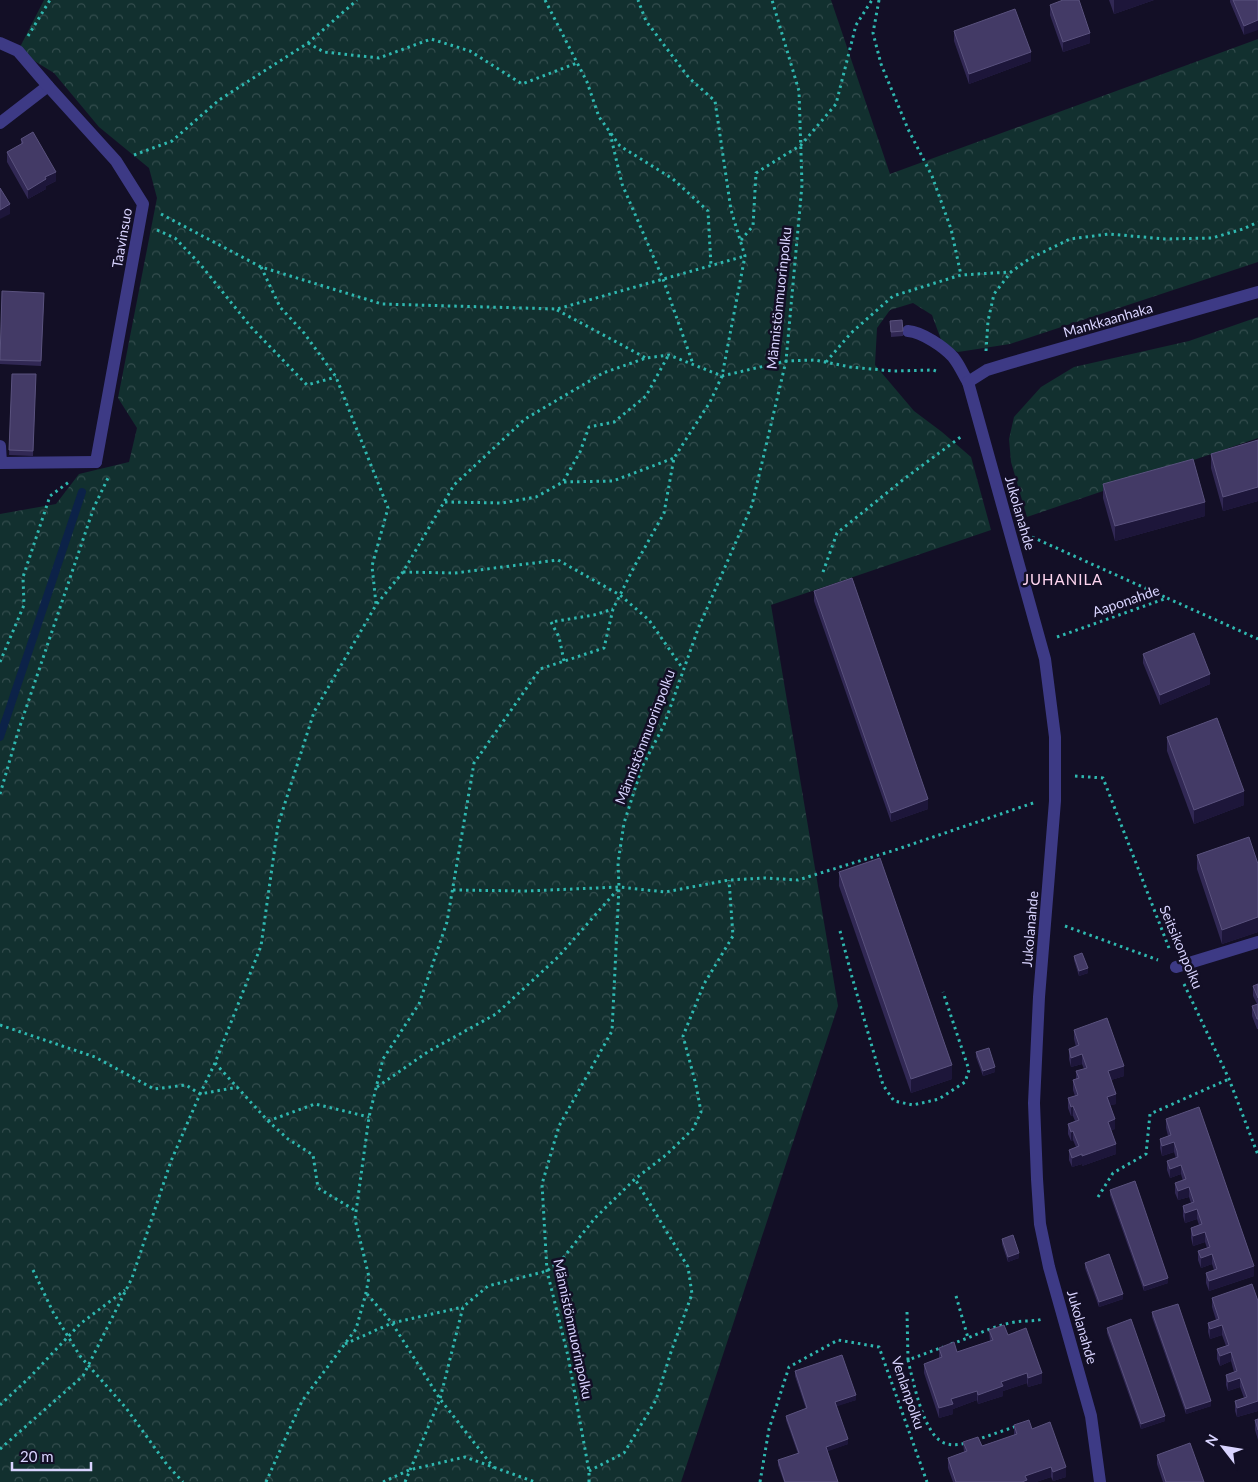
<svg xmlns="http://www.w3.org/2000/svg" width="1258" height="1482" font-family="Lato,sans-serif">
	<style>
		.forest { fill: url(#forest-crowns) }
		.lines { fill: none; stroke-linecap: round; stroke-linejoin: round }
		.stream { stroke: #0c2248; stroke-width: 8 }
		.path { stroke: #2fb8b0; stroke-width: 3; stroke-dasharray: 2.5 4; stroke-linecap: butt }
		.service { stroke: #3d3a85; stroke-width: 12 }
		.minor { stroke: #3d3a85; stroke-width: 12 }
		.wall { fill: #312854 }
		.shaded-wall { fill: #1d163a }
		.building { fill: #433a66; stroke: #5a527e }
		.labels { text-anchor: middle; stroke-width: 5; stroke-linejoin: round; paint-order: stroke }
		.street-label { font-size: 14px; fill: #d9d4ff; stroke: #130f26 }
		.neighbourhood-label { font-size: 15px; letter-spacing: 1px; fill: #ffd6f0; stroke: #130f26 }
	</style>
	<defs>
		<pattern id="forest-crowns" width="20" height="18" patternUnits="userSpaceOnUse" patternTransform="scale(1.25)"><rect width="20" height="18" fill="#12302f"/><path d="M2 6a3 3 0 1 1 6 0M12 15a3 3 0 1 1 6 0" fill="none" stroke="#344d4e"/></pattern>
	</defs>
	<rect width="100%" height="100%" fill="#130f26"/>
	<g class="forest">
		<polygon points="44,0 831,0 890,174 1258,39 1258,262 1010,344 958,352 943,345 932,315 913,303 890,310 877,328 875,365 914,411 942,432 971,457 991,530 771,605 838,1006 681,1482 0,1482 0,514 56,504 79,474 129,462 137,428 118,398 157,198 149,168 99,127 54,73 18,51"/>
		<polygon points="1258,317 1258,438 1027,517 1011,462 1009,439 1014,417 1041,387 1074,367 1189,341"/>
	</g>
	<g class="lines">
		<polyline class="stream" points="0,737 82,492"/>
		<g class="path">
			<polyline points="545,0 587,82 599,117 620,146 673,179 708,211 711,266"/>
			<polyline points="879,0 873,33 881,64 908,129 932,176 951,229 961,275"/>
			<polyline points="28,36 50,0"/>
			<polyline points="308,43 324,52 379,58 431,39 470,51 522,84 577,63"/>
			<polyline points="610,133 622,184 663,279 693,364"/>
			<polyline points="134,155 172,141 219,100 308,43 357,0"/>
			<polyline points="161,214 261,267 382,304 557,309 745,256"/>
			<polyline points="157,230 175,238 200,264 251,327 307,385 336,377"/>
			<polyline points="741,240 753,226 756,173 801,145 836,104 856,25 872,0"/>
			<polyline points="261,267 280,307 304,333 336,377 388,508 372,566 376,604"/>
			<polyline points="557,310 646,358"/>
			<polyline points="986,351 988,321 994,294 1011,272 1029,259 1070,239 1109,234 1165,239 1212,238 1243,229 1258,222"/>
			<polyline points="826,362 851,333 893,296 961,275 1011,272"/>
			<polyline points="564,482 613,481 674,458"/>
			<polyline points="445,502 502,503 536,497 563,482 580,452 589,427 614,422 646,396 668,356"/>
			<polyline points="1032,537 1167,598"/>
			<polyline points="403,572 455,573 558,560 620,595 649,620 683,669"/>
			<polyline points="823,572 837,533 904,479 962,436"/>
			<polyline points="1057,637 1167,598 1258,639"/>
			<polyline points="564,661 559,637 551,622 594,615 613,609"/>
			<polyline points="0,662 24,605 23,577 50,496 69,482"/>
			<polyline points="1075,776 1103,778 1169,948"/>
			<polyline points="0,794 18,732 94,507 108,478"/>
			<polyline points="453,890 527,891 619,887 665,892 729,880 764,878 798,880 895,850 1036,802"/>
			<polyline points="1065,926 1158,960"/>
			<polyline points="840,931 852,977 883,1085 894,1101 913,1105 939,1099 965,1082 969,1070 943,992"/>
			<polyline points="1184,984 1229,1079 1258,1155"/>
			<polyline points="0,1025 95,1057 154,1089 186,1085 200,1094 238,1087"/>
			<polyline points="215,1063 268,1121 288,1139 313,1155 318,1188 356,1211"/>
			<polyline points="377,1087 429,1051 496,1014 558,957 619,888"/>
			<polyline points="268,1121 315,1104 369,1117"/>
			<polyline points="1098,1197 1113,1173 1146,1154 1150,1114 1229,1079"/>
			<polyline points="33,1270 53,1312 80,1356 126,1408 168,1466 183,1482"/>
			<polyline points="367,1294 392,1323 463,1307"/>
			<polyline points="956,1296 968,1338"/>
			<polyline points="907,1312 908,1360 943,1347"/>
			<polyline points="345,1344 392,1323 440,1399 494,1468"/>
			<path d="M951,1344C973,1337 992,1326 1015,1322C1025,1320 1033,1322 1043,1319"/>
			<path d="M908,1360C913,1381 922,1425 938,1439C947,1447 957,1445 967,1443"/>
			<polyline points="0,1405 30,1377 80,1324 125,1290"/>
			<polyline points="976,1440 1017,1426"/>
			<polyline points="0,1449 83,1376 132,1278 171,1161 200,1094 215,1063 261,946 278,825 314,712 376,605 403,572 454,485 525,419 603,373 646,358 669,355 722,376 786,361 815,360 850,367 893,371 933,370 939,372"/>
			<polyline points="589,1471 624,1453 656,1400 671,1352 692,1294 688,1267 635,1179"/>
			<polyline points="266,1482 302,1401 356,1329 366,1293 369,1277 355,1219 369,1117 383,1059 419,1004 447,922 474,763 540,669 604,648 613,609 634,567 664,513 674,458 710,402 722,376 745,256 731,210 715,101 689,78 646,21 638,0"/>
			<polyline points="383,1482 409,1470 465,1457 535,1482"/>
			<polyline points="405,1482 440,1399 463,1307 488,1286 547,1271 563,1258 595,1218 635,1179 666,1155 693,1129 701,1112 696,1085 683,1036 704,984 733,936 729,880"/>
			<polyline points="589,1482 589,1471 568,1356 547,1271 542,1184 559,1126 612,1031 619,887 618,863 624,823 642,767 664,725 698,629 752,505 786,361 802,185 799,91 772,0"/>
			<polyline points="760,1482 769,1429 789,1367 838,1340 879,1347 927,1482"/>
		</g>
		<g class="service">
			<polyline points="0,123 48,86"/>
			<path d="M908,331C922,332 944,347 953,357C959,364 963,374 968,382"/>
			<polyline points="0,446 1,463 96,462"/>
		</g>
		<g class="minor">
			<polyline points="0,43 18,51 48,86 116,161 143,204 96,462"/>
			<polyline points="1176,967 1258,942"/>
			<polyline points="1100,1482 1091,1416 1049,1267 1040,1224 1037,1179 1034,1103 1039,997 1055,801 1055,737 1045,659 968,382 987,370 1010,363 1258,292"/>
		</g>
	</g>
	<g class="wall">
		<polygon points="1109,0 1154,0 1114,14"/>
		<polygon points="1230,0 1258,0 1244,35 1230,2"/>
		<polygon points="1050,5 1090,43 1063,52 1050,15"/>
		<polygon points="954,31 1031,61 969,84 954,41"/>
		<polygon points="21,139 56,181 46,186 46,189 28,199 7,162 7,152 21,145"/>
		<polygon points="44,293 41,366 0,364 0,343"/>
		<polygon points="890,321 903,331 903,336 891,337"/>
		<polygon points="12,374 36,374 33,456 9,455"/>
		<polygon points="1258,440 1258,501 1223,511 1211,468 1211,454"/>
		<polygon points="1103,484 1205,516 1115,541 1103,498"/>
		<polygon points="814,591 928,809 891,822 814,601"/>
		<polygon points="1143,654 1210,684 1160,705 1143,663"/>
		<polygon points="1167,737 1244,805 1194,824 1167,751"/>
		<polygon points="1197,855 1258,864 1258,932 1222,944 1197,869"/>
		<polygon points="839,872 952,1079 911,1093 839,886"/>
		<polygon points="1074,956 1088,973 1079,976 1074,960"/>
		<polygon points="1258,984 1258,1029 1257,1029 1252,1016 1252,1006 1257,1004 1253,996 1253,986"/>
		<polygon points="1074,1030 1124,1076 1111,1080 1116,1104 1110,1105 1115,1129 1111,1130 1116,1154 1082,1166 1082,1164 1072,1167 1069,1160 1069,1150 1076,1147 1073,1140 1071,1141 1068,1134 1068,1124 1075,1121 1073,1116 1071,1116 1068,1108 1068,1098 1075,1096 1073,1090 1073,1080 1076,1079 1076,1071 1084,1069 1082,1064 1071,1067 1069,1059 1069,1049 1076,1047 1074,1039"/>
		<polygon points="976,1052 995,1072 983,1076 976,1057"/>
		<polygon points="1166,1119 1254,1276 1209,1291 1206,1283 1206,1273 1214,1270 1212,1264 1201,1268 1198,1260 1198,1251 1207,1248 1205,1242 1193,1246 1191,1238 1191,1228 1199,1225 1197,1219 1185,1223 1183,1216 1183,1206 1191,1203 1189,1197 1178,1200 1175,1193 1175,1183 1183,1181 1181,1174 1170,1178 1167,1170 1167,1161 1176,1158 1174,1152 1162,1156 1160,1148 1160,1139 1168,1136 1166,1128"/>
		<polygon points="1110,1190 1168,1283 1144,1291 1110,1195"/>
		<polygon points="1002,1239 1019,1258 1008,1262 1002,1244"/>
		<polygon points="1085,1263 1123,1299 1099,1307 1085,1268"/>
		<polygon points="1212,1298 1258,1301 1258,1411 1237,1417 1235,1411 1235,1401 1244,1398 1240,1387 1228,1391 1226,1385 1226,1375 1234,1372 1231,1361 1220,1366 1217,1359 1217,1349 1226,1346 1222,1335 1210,1339 1208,1332 1208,1323 1216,1320 1212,1307"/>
		<polygon points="1152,1312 1211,1406 1186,1414 1152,1317"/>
		<polygon points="1107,1328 1165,1421 1141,1429 1107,1333"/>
		<polygon points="989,1330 1008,1335 1042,1383 1028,1387 1027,1383 1003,1391 1003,1396 978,1404 977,1400 953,1409 953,1414 939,1418 924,1373 924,1364 939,1358 939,1348 957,1352 990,1341"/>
		<polygon points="795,1371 856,1400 836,1406 848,1444 827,1451 838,1482 784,1482 778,1465 778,1460 798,1454 786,1420 786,1416 806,1409 795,1376"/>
		<polygon points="1258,1419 1258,1440 1255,1430 1255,1420"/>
		<polygon points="1014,1425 1032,1429 1066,1477 1053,1481 1051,1477 1036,1482 953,1482 948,1468 948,1458 964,1452 963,1442 982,1446 1014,1435"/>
		<polygon points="1157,1455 1204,1482 1163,1482 1157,1464"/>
	</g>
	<g class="shaded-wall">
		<polygon points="1114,0 1154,0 1114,14"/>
		<polygon points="1258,20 1258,30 1244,35 1244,26"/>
		<polygon points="1090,33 1090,43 1063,52 1063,42"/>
		<polygon points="1031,52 1031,61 969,84 969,74"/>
		<polygon points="56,172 56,181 46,186 46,189 28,199 28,190 45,177"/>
		<polygon points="10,204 10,214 0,219 0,222 0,210"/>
		<polygon points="1258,487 1258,501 1223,511 1223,497"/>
		<polygon points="1205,502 1205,516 1115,541 1115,526"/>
		<polygon points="1210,674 1210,684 1160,705 1160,695"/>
		<polygon points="1244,791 1244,805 1194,824 1194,810"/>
		<polygon points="928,799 928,809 891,822 891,813"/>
		<polygon points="1258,917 1258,932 1222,944 1222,930"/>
		<polygon points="1088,968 1088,973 1079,976 1079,971"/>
		<polygon points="1082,1054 1082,1064 1071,1067 1071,1058"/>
		<polygon points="952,1065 952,1079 911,1093 911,1079"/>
		<polygon points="1124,1066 1124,1076 1108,1081 1108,1071"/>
		<polygon points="995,1067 995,1072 983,1076 983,1071"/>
		<polygon points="1116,1094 1116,1104 1107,1106 1107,1097"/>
		<polygon points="1073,1106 1073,1116 1071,1116 1071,1107"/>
		<polygon points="1115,1119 1115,1129 1108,1131 1108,1122"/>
		<polygon points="1073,1131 1073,1140 1071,1141 1071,1132"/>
		<polygon points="1174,1142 1174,1152 1162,1156 1162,1146"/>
		<polygon points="1116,1144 1116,1154 1082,1166 1082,1156"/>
		<polygon points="1082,1154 1082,1164 1072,1167 1072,1158"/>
		<polygon points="1181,1165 1181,1174 1170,1178 1170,1169"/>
		<polygon points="1189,1187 1189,1197 1178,1200 1178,1191"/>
		<polygon points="1197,1209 1197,1219 1185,1223 1185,1213"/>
		<polygon points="1205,1232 1205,1242 1193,1246 1193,1236"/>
		<polygon points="1019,1253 1019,1258 1008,1262 1008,1257"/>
		<polygon points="1212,1254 1212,1264 1201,1268 1201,1258"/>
		<polygon points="1254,1266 1254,1276 1209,1291 1209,1281"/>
		<polygon points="1168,1278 1168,1283 1144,1291 1144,1286"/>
		<polygon points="1123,1294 1123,1299 1099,1307 1099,1302"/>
		<polygon points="1222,1325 1222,1335 1210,1339 1210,1329"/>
		<polygon points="1231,1352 1231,1361 1220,1366 1220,1356"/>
		<polygon points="1027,1373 1027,1383 1003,1391 1003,1396 978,1404 978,1395 1001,1382"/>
		<polygon points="1042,1373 1042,1383 1028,1387 1028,1378"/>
		<polygon points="1240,1378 1240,1387 1228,1391 1228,1382"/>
		<polygon points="977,1391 977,1400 953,1409 953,1414 939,1418 939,1408 951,1399"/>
		<polygon points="856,1395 856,1400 835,1407 835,1402"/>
		<polygon points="1211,1401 1211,1406 1186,1414 1186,1409"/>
		<polygon points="1258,1401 1258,1411 1237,1417 1237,1408"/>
		<polygon points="1165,1416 1165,1421 1141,1429 1141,1424"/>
		<polygon points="848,1439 848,1444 826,1452 826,1447"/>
		<polygon points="1051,1467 1051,1477 1036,1482 1022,1482 1025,1476"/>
		<polygon points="1066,1467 1066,1477 1053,1481 1053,1472"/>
	</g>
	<g class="building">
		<polygon points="1063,0 1079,0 1090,33 1063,42 1050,5"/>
		<polygon points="1233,0 1258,0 1258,20 1244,26"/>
		<polygon points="1015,9 1031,52 969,74 954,31"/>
		<polygon points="33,132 56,172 45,177 46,179 28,190 7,152 23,143 21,139"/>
		<polygon points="0,188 10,204 0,210"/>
		<polygon points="2,291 44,293 41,361 0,360"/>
		<polygon points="902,320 903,331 891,332 890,321"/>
		<polygon points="12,374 36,374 33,451 9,450"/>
		<polygon points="1258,440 1258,487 1223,497 1211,454"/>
		<polygon points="1193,459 1205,502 1115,526 1103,484"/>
		<polygon points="852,578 928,799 891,813 814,591"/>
		<polygon points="1194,633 1210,674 1160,695 1143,654"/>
		<polygon points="1217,718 1244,791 1194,810 1167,737"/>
		<polygon points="1249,837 1258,864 1258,917 1222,930 1197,855"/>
		<polygon points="880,858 952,1065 911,1079 839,872"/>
		<polygon points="1082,953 1088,968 1079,971 1074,956"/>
		<polygon points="1258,984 1258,998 1253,986"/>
		<polygon points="1258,1004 1258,1019 1257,1019 1252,1006"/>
		<polygon points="1107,1018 1124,1066 1108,1071 1116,1094 1107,1097 1115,1119 1108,1122 1116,1144 1082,1156 1082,1154 1072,1158 1069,1150 1079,1146 1073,1131 1071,1132 1068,1124 1079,1120 1073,1106 1071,1107 1068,1098 1078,1095 1073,1080 1079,1078 1076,1071 1087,1068 1082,1054 1071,1058 1069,1049 1079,1045 1074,1030"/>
		<polygon points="989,1048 995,1067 983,1071 976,1052"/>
		<polygon points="1199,1107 1254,1266 1209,1281 1206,1273 1217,1269 1212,1254 1201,1258 1198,1251 1210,1247 1205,1232 1193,1236 1191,1228 1202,1224 1197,1209 1185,1213 1183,1206 1194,1202 1189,1187 1178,1191 1175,1183 1186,1179 1181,1165 1170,1169 1167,1161 1178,1157 1177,1151 1174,1142 1162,1146 1160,1139 1171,1135 1166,1119"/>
		<polygon points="1135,1181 1168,1278 1144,1286 1110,1190"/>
		<polygon points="1013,1235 1019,1253 1008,1257 1002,1239"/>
		<polygon points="1109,1254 1123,1294 1099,1302 1085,1263"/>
		<polygon points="1252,1284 1258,1301 1258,1401 1237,1408 1235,1401 1247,1397 1240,1378 1228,1382 1226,1375 1237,1371 1231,1352 1220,1356 1217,1349 1229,1345 1222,1325 1210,1329 1208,1323 1219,1319 1212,1298"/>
		<polygon points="1178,1304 1211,1401 1186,1409 1152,1312"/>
		<polygon points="1131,1319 1165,1416 1141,1424 1107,1328"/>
		<polygon points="1004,1325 1008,1335 1026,1328 1042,1373 1028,1378 1027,1373 1001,1382 1003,1386 978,1395 977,1391 951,1399 953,1404 939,1408 924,1364 942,1357 939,1348 954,1342 957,1352 993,1340 989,1330"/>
		<polygon points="842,1355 856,1395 835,1402 848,1439 826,1447 838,1482 785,1482 778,1460 799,1453 786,1416 807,1408 795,1371"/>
		<polygon points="1258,1419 1258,1430 1255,1420"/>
		<polygon points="1029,1420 1032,1429 1050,1422 1066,1467 1053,1472 1051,1467 1025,1476 1027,1480 1022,1482 956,1482 948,1458 967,1451 963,1442 978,1437 982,1446 1017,1434 1014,1425"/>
		<polygon points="1190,1443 1204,1482 1166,1482 1157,1455"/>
	</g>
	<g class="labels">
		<g class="street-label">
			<text transform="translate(122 238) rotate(-80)" y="5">Taavinsuo</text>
			<text transform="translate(779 298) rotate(-84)" y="5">Männistönmuorinpolku</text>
			<text transform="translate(1108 320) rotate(-16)" y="5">Mankkaanhaka</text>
			<text transform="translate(1020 513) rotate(74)" y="5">Jukolanahde</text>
			<text transform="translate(1126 601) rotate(-19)" y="5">Aaponahde</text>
			<text transform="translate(645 737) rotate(-69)" y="5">Männistönmuorinpolku</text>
			<text transform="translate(1030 929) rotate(-85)" y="5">Jukolanahde</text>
			<text transform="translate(1181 947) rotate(67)" y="5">Seitsikonpolku</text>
			<text transform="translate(1082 1327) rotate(74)" y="5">Jukolanahde</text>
			<text transform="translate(573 1329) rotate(78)" y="5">Männistönmuorinpolku</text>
			<text transform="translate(908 1393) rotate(71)" y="5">Venlanpolku</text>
		</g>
		<g class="neighbourhood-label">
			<text x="1063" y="585">JUHANILA</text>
		</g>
	</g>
	<g transform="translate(1223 1447) rotate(301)" stroke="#130f26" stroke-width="4" paint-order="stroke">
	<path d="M0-4L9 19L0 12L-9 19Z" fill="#d9d4ff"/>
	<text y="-8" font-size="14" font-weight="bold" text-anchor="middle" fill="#d9d4ff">N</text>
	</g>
	<path d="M12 1462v8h79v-8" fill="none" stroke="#d9d4ff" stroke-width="2.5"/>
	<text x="20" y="1462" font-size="15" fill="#d9d4ff" stroke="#130f26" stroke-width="4" paint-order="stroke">20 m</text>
</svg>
